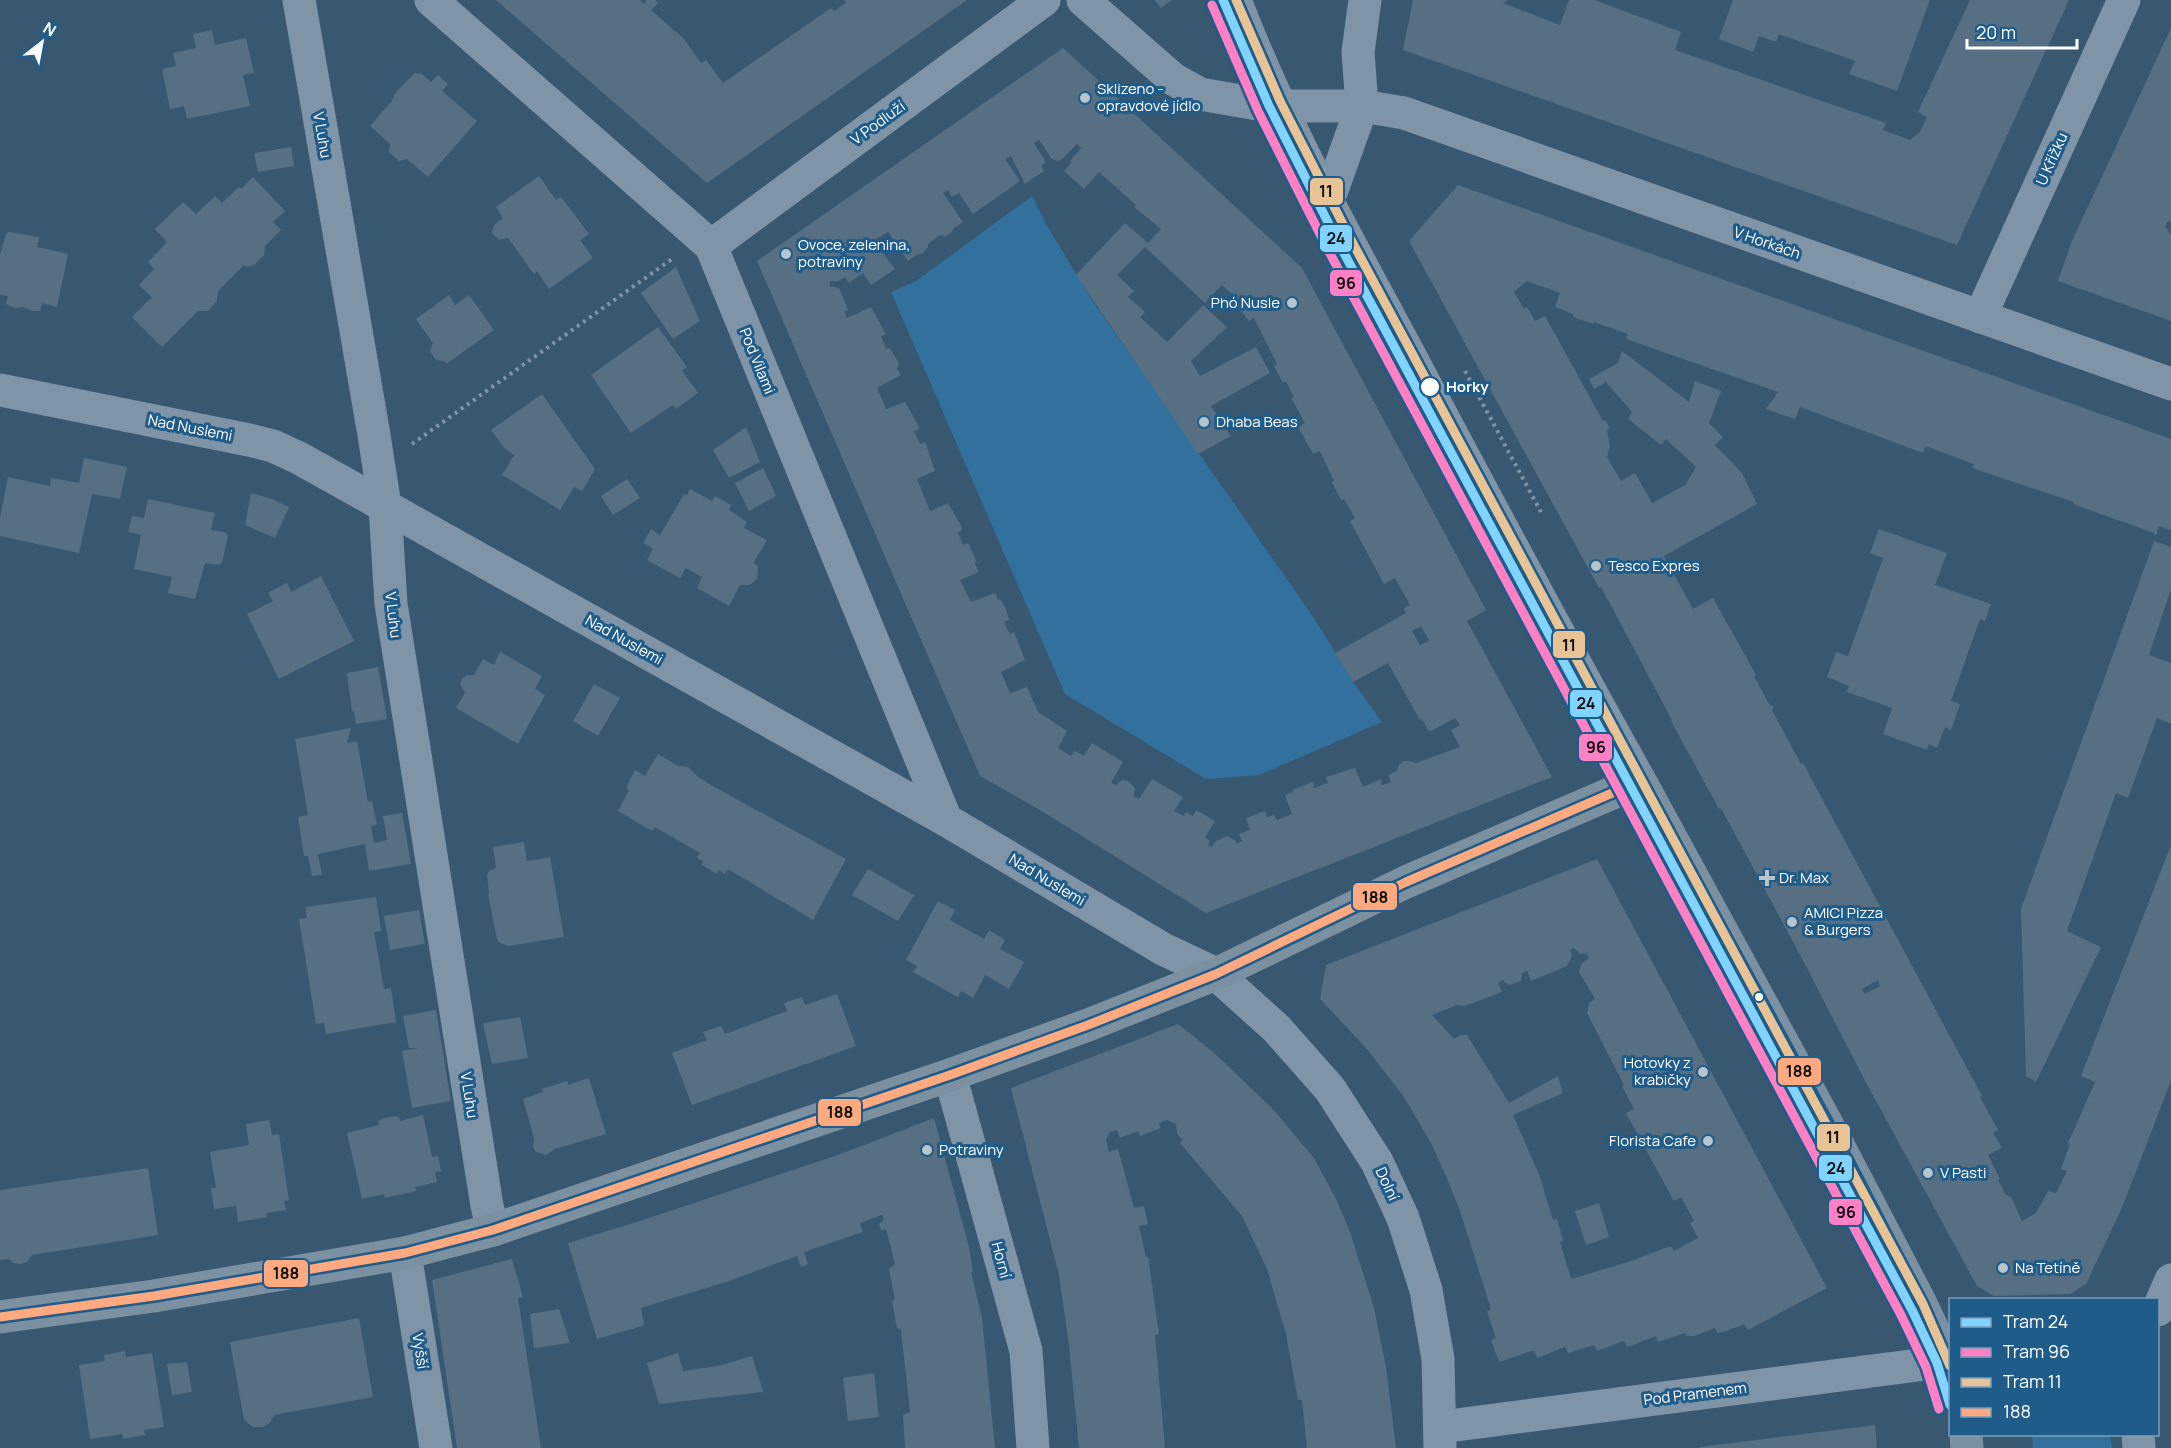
<svg xmlns="http://www.w3.org/2000/svg" width="2171" height="1448" font-family="Manrope,sans-serif">
	<style>
		.green { fill: #32719e }
		.building { fill: #566f83; fill-rule: evenodd }
		.lines { fill: none; stroke-linecap: round; stroke-linejoin: round }
		.path { stroke: #7f94a7; stroke-width: 4; stroke-dasharray: 3 4.5; stroke-linecap: butt }
		.street { stroke: #7f94a7; stroke-width: 33 }
		.secondary { stroke: #7b91a2; stroke-width: 33 }
		.bus-1-casing { stroke: #205c89; stroke-width: 14 }
		.bus-1 { stroke: #ffa980; stroke-width: 9 }
		.tram-1-casing { stroke: #205c89; stroke-width: 14 }
		.tram-2-casing { stroke: #205c89; stroke-width: 14 }
		.tram-3-casing { stroke: #205c89; stroke-width: 14 }
		.tram-1 { stroke: #80d4ff; stroke-width: 9 }
		.tram-2 { stroke: #ff80c5; stroke-width: 9 }
		.tram-3 { stroke: #e8c396; stroke-width: 9 }
		.poi-dot { fill: #b9c5cd; stroke: #205c89; stroke-width: 2 }
		.stop-dot { fill: #fff; stroke: #205c89; stroke-width: 2 }
		.labels { text-anchor: middle; stroke-width: 6; stroke-linejoin: round; paint-order: stroke }
		.poi-label { font-size: 15px; fill: #fff; stroke: #205c89; text-anchor: start }
		.street-label { font-size: 15px; fill: #fff; stroke: #205c89 }
		.stop-label { font-size: 15px; font-weight: bold; fill: #fff; stroke: #205c89; text-anchor: start }
		.line-badge { stroke: #205c89; stroke-width: 2 }
		.pale-badge-label { font-size: 16px; text-anchor: middle; font-weight: bold; fill: #111 }
	</style>
	<rect width="100%" height="100%" fill="#385871"/>
	<g class="green">
		<polygon points="1032,196 1047,226 1092,300 1316,621 1353,682 1382,722 1259,775 1206,779 1065,694 891,292 915,282"/>
		<polygon points="2032,1435 2110,1435 2112,1448 2033,1448"/>
	</g>
	<g class="building">
		<polygon points="496,0 640,0 644,4 647,0 655,0 658,3 651,10 684,39 701,63 706,60 723,83 831,8 834,11 846,3 844,0 967,0 707,183"/>
		<polygon points="1155,0 1172,0 1161,8"/>
		<polygon points="1413,0 1508,0 1503,3 1560,25 1569,0 1594,0 1681,32 1675,50 1886,123 1883,130 1910,140 1920,132 1927,117 1918,112 1970,0 2069,0 1957,245 1403,50"/>
		<polygon points="1733,0 1930,0 1897,91 1849,74 1855,61 1779,34 1776,42 1759,36 1753,52 1719,39"/>
		<polygon points="2171,28 2171,222 2168,221 2165,226 2171,235 2171,321 2058,281 2072,241"/>
		<polygon points="212,30 215,45 246,38 254,73 243,75 250,106 187,119 184,106 170,109 162,69 176,66 173,53 196,48 193,34"/>
		<path d="M1063,48L1302,268L1486,610L1467,621L1552,777L1206,913L1040,810L980,776L757,261ZM1039,140L1052,159L1057,161L1061,160L1077,144L1081,148L1070,161L1071,163L1064,171L1084,189L1099,172L1136,205L1134,207L1161,229L1148,243L1125,223L1076,275L1198,454L1231,436L1211,406L1270,373L1256,347L1200,376L1191,361L1227,327L1203,305L1167,342L1140,317L1145,312L1128,297L1134,291L1117,275L1145,247L1205,303L1222,285L1240,301L1236,305L1249,321L1254,318L1277,364L1274,366L1283,383L1286,381L1294,397L1291,398L1305,423L1298,427L1313,454L1320,451L1334,481L1332,482L1341,500L1344,499L1355,518L1350,521L1384,584L1395,578L1410,605L1404,608L1406,613L1335,653L1353,682L1388,663L1420,720L1422,719L1428,730L1431,731L1455,718L1460,725L1451,730L1460,747L1416,763L1410,761H1403L1399,765L1397,771L1388,775L1391,782L1382,785L1381,779L1363,787L1355,768L1326,777L1328,783L1314,788L1313,782L1292,790L1293,792L1285,795L1292,814L1277,820L1274,815L1267,817L1265,811L1246,818L1250,830L1239,834L1242,841L1237,844L1236,841L1227,836L1216,841L1212,847L1208,845L1210,841L1205,837L1215,821L1196,810L1193,816L1186,812L1184,816L1174,811L1183,797L1152,779L1139,799L1134,796L1135,788L1128,781L1122,780L1116,785L1111,783L1123,762L1092,743L1084,756L1075,751L1071,756L1058,748L1067,731L1038,712L1027,687L1010,693L1001,672L1025,660L1014,632L1010,634L1004,622L1009,620L1006,609L1000,599L998,600L995,593L971,602L960,580L979,572L975,564L976,560L968,543L963,545L958,533L962,530V527L948,503L930,511L917,479L935,471L925,442L920,444L914,431L919,429L918,425L905,402L886,409L877,388L901,375L897,369L899,364L890,348L886,349L881,336L885,335L884,331L871,307L847,318L844,311L848,310L839,288L829,286L830,281H838L845,277L849,283L863,273L871,285L895,269L873,241L888,232L908,261L916,255L923,253L928,247V244L940,235L945,236L951,233L954,228L963,222L943,193L948,190L952,197L959,193L973,214L1020,181L1005,159L1011,156L1025,184L1044,171L1041,166L1046,162L1034,143ZM1421,626L1429,641L1420,645L1412,631Z"/>
		<polygon points="415,73 422,74 431,82 438,75 448,84 442,91 477,121 428,177 407,159 399,161 389,152 390,144 370,126 391,102 396,92"/>
		<polygon points="291,147 294,166 258,172 254,153"/>
		<polygon points="539,176 556,200 561,197 589,234 580,240 593,258 549,289 537,271 534,274 508,238 499,240 492,233 494,225 503,218 496,207"/>
		<polygon points="253,177 285,211 273,222 281,230 265,246 264,255 254,265 246,267 244,265 218,291 217,301 208,311 198,311 162,347 132,317 152,297 139,285 154,269 148,262 167,242 155,229 183,202 196,214 215,196 222,203 239,187 241,189"/>
		<path d="M1458,185L2171,439V530L2159,526L2156,535H2154V533L2073,504L2074,502L1972,468L1974,464L1925,446L1923,453L1800,407L1795,419L1766,409L1778,392L1626,339L1628,334L1594,322L1593,324L1573,317V314L1555,307L1560,293L1527,281L1514,292L1524,309L1527,307L1535,321L1545,316L1603,421L1605,420L1610,428L1607,430L1610,446L1607,457L1621,481L1635,473L1652,503L1685,485L1696,467L1666,439L1661,445L1628,419L1632,412L1606,382L1594,389L1589,379L1618,363L1622,351L1689,402L1695,381L1721,391L1709,423L1723,437L1715,445L1742,473L1757,504L1664,556L1693,609L1713,598L1755,673L1756,675L1754,676L1770,706L1772,705L1774,708L1772,710L1801,764L1803,763L1982,1096L1980,1097L1998,1130L1993,1133L2002,1148L1988,1155L2000,1179L1998,1180L2006,1195L2011,1197L2022,1221L2036,1213L2048,1191L2056,1193L2067,1171L2061,1169L2070,1144L2068,1143L2095,1082L2081,1076L2171,845V1081L2121,1210L2086,1284L2070,1294L1994,1296L1977,1286L1863,1077L1807,968L1721,808L1719,809L1671,721L1672,720L1601,587L1599,588L1409,241ZM1878,980L1880,986L1865,994L1862,989Z"/>
		<polygon points="9,232 39,237 37,247 68,254 57,307 42,303 40,311 33,311 22,307 15,308 6,304 8,296 0,295 0,255 6,234"/>
		<polygon points="676,267 700,321 673,339 641,293"/>
		<polygon points="449,295 455,305 469,295 494,330 446,364 445,361 436,360 430,351 433,343 416,319"/>
		<polygon points="658,327 687,367 682,371 698,393 676,409 673,405 631,433 591,375"/>
		<polygon points="542,394 595,469 582,491 574,487 560,510 502,475 514,455 505,449 491,430"/>
		<polygon points="746,427 760,462 729,478 713,450"/>
		<polygon points="84,458 127,467 120,499 92,494 79,553 0,536 0,518 8,477 50,486 51,478 79,483"/>
		<polygon points="763,468 776,496 749,511 735,483"/>
		<polygon points="627,479 640,498 613,515 601,496"/>
		<polygon points="690,489 712,501 715,496 731,505 729,510 747,522 744,528 767,540 754,562 758,567 757,579 750,585 740,585 729,606 697,588 702,577 686,568 680,578 647,560 653,548 643,543 651,529 660,535 684,494 687,495"/>
		<polygon points="251,493 272,499 289,507 275,538 245,525"/>
		<polygon points="148,499 215,513 211,530 225,532 228,536 222,563 218,565 205,563 195,599 168,593 172,577 134,569 141,535 128,532 132,516 144,518"/>
		<polygon points="1879,529 1947,553 1935,585 1991,604 1985,621 1980,619 1951,701 1960,704 1951,730 1945,727 1937,748 1929,744 1927,750 1883,734 1892,708 1847,692 1849,686 1827,677 1836,652 1848,656 1883,558 1870,553"/>
		<polygon points="2154,541 2171,547 2171,589 2149,655 2171,663 2171,724 2157,718 2128,798 2116,793 2067,931 2101,947 2036,1082 2026,1076 2021,909"/>
		<polygon points="321,576 354,641 279,679 247,614 273,601 268,593 287,583 291,592"/>
		<polygon points="500,652 542,676 535,689 545,695 518,744 456,708 465,693 460,684 462,679 467,675 474,675 483,659 494,665"/>
		<polygon points="378,667 387,719 356,724 354,711 352,712 347,673"/>
		<polygon points="594,684 620,698 598,736 573,721"/>
		<polygon points="351,728 347,743 357,741 368,802 372,801 377,825 371,826 374,843 387,840 383,816 402,813 411,864 369,871 365,844 318,854 322,875 312,876 308,856 304,856 298,817 308,815 295,739"/>
		<polygon points="658,754 678,766 688,767 698,777 718,789 846,859 813,920 728,869 725,874 719,870 717,874 702,865 703,861 697,858 700,853 655,827 652,831 618,811 629,790 626,788 635,770 645,776"/>
		<polygon points="524,842 527,861 550,857 564,937 509,946 500,943 497,939 488,894 489,894 487,875 490,870 496,868 493,847"/>
		<path d="M1597,859L1827,1288L1748,1330L1744,1324L1724,1332L1717,1333L1715,1328L1694,1336H1687L1685,1333L1658,1342L1656,1336L1627,1347L1624,1341L1597,1351L1594,1345L1568,1353L1565,1347L1537,1358L1534,1350L1499,1362L1491,1340L1496,1338L1487,1311L1491,1309L1460,1211L1446,1176L1431,1143L1404,1097L1367,1049L1320,999L1326,965ZM1574,948L1580,954H1587L1589,958L1582,963L1579,972L1595,999L1589,1003L1587,1013L1624,1085L1622,1086L1634,1109L1626,1113L1674,1201L1681,1197L1694,1221L1690,1223L1698,1238L1674,1251L1671,1246L1628,1262L1571,1279L1560,1242L1563,1241L1557,1219L1553,1220L1540,1177L1513,1115L1563,1093L1558,1076L1509,1103L1467,1035H1461L1454,1039L1432,1015L1457,1005L1465,1006L1502,992L1498,983L1502,980L1509,985L1521,981L1522,973L1527,971L1531,981L1567,966L1572,956L1570,950Z"/>
		<polygon points="868,869 914,895 898,921 852,895"/>
		<polygon points="376,897 381,931 374,932 384,989 391,988 396,1022 326,1034 324,1023 316,1024 299,919 307,918 305,907"/>
		<polygon points="938,901 955,910 950,920 984,939 989,930 1005,940 1000,949 1024,962 1009,989 985,975 973,998 961,991 958,997 913,972 917,966 906,960"/>
		<polygon points="419,910 425,944 390,950 384,916"/>
		<polygon points="837,994 856,1046 692,1105 672,1053 707,1040 703,1032 721,1026 725,1034 787,1011 784,1003 802,997 805,1005"/>
		<polygon points="436,1010 451,1101 412,1108 402,1051 419,1048 409,1048 403,1016"/>
		<polygon points="520,1017 528,1058 492,1064 483,1023"/>
		<polygon points="1178,1024 1212,1051 1272,1108 1314,1158 1337,1201 1350,1232 1374,1308 1386,1367 1396,1448 1307,1448 1302,1400 1298,1400 1286,1334 1267,1269 1242,1216 1180,1143 1183,1140 1177,1134 1176,1124 1167,1120 1159,1123 1161,1128 1140,1136 1138,1131 1120,1138 1117,1130 1110,1132 1106,1140 1109,1152 1118,1149 1134,1208 1144,1206 1148,1224 1139,1226 1146,1257 1148,1257 1159,1334 1155,1335 1165,1448 1079,1448 1069,1345 1059,1275 1011,1088"/>
		<polygon points="589,1078 606,1134 555,1149 546,1155 536,1152 533,1146 534,1138 523,1099 543,1092 542,1089 567,1081 568,1085"/>
		<polygon points="423,1115 432,1157 438,1156 441,1171 435,1172 437,1182 415,1187 416,1191 385,1198 384,1194 362,1199 347,1133 379,1125 378,1122 381,1119 395,1116 399,1117 400,1121"/>
		<polygon points="934,1118 969,1247 973,1272 971,1272 982,1318 995,1448 905,1448 903,1415 910,1412 901,1330 897,1328 892,1301 895,1300 889,1269 895,1264 886,1229 881,1230 879,1224 884,1220 882,1215 860,1223 863,1232 804,1252 808,1264 801,1267 797,1256 729,1281 641,1308 644,1324 642,1326 597,1339 568,1243 637,1222 838,1155"/>
		<polygon points="269,1120 272,1135 279,1134 289,1200 284,1201 286,1210 266,1213 267,1217 238,1222 236,1206 214,1209 211,1188 216,1188 210,1152 249,1145 246,1124"/>
		<polygon points="148,1168 158,1235 32,1255 27,1262 20,1264 13,1263 9,1259 0,1260 0,1190"/>
		<polygon points="1599,1203 1609,1237 1586,1245 1575,1211"/>
		<polygon points="512,1259 523,1297 518,1298 541,1448 457,1448 432,1280"/>
		<polygon points="559,1309 570,1343 534,1348 530,1314"/>
		<polygon points="359,1318 373,1397 274,1415 270,1423 263,1427 253,1427 244,1420 230,1342"/>
		<polygon points="125,1351 126,1357 152,1353 164,1427 144,1430 145,1435 123,1439 122,1434 90,1439 79,1365 105,1361 104,1355"/>
		<polygon points="678,1353 683,1371 718,1366 752,1356 763,1392 659,1404 647,1363"/>
		<polygon points="187,1362 192,1392 172,1395 167,1364"/>
		<polygon points="874,1373 879,1417 848,1421 843,1378"/>
		<polygon points="1875,1425 1877,1448 1700,1448 1700,1447"/>
	</g>
	<g class="lines">
		<g class="path">
			<polyline points="1465,371 1541,512"/>
			<polyline points="412,444 672,259"/>
		</g>
		<g class="street">
			<polyline points="299,0 374,435 385,506 391,604 487,1206 493,1230"/>
			<polyline points="431,0 711,246 946,820"/>
			<polyline points="1083,0 1173,79 1200,94 1269,106 1362,106 1404,113 2171,384"/>
			<path d="M1235,0C1282,123 1347,238 1409,354C1485,497 1561,640 1640,781"/>
			<polyline points="1325,198 1332,190 1362,106 1358,52 1365,0"/>
			<polyline points="711,246 1044,0"/>
			<polyline points="1980,317 2124,0"/>
			<polyline points="0,390 249,440 273,446 299,458 946,820 1163,949 1216,974 1276,1028 1330,1089 1377,1162 1403,1218 1426,1290 1438,1359 1440,1448"/>
			<polyline points="950,1075 1026,1351 1033,1448"/>
			<polyline points="405,1253 436,1448"/>
			<polyline points="2158,1310 2171,1280"/>
			<polyline points="1441,1427 1949,1361"/>
			<polyline points="2138,1434 2139,1448"/>
		</g>
		<g class="secondary">
			<polyline points="0,1317 154,1296 405,1253 493,1230 950,1075 1088,1025 1216,974 1406,882 1640,781 1828,1126 1921,1304 1950,1366"/>
			<polyline points="1966,1434 1967,1448"/>
		</g>
		<defs>
			<g id="bus-1">
				<path d="M1640,781C1745,975 1857,1166 1950,1366"/>
				<polyline points="0,1317 154,1296 405,1253 493,1230 950,1075 1088,1025 1216,974 1406,882 1640,781"/>
			</g>
		</defs>
		<use href="#bus-1" class="bus-1-casing"/>
		<use href="#bus-1" class="bus-1"/>
		<defs>
			<polyline id="tram-1" points="1223,0 1269,106 1338,242 1912,1310 1937,1363 1950,1405"/>
			<polyline id="tram-2" points="1212,5 1258,111 1327,248 1901,1315 1926,1367 1939,1409"/>
			<polyline id="tram-3" points="1236,0 1280,101 1349,236 1923,1304 1950,1366"/>
		</defs>
		<use href="#tram-1" class="tram-1-casing"/>
		<use href="#tram-2" class="tram-2-casing"/>
		<use href="#tram-3" class="tram-3-casing"/>
		<use href="#tram-1" class="tram-1"/>
		<use href="#tram-2" class="tram-2"/>
		<use href="#tram-3" class="tram-3"/>
	</g>
	<g class="poi-dot">
		<circle cx="1085" cy="98" r="6"/>
		<circle cx="786" cy="254" r="6"/>
		<circle cx="1292" cy="303" r="6"/>
		<circle cx="1204" cy="422" r="6"/>
		<circle cx="1596" cy="566" r="6"/>
		<path d="M1764 869h6v6h6v6h-6v6h-6v-6h-6v-6h6z"/>
		<circle cx="1792" cy="922" r="6"/>
		<circle cx="1703" cy="1072" r="6"/>
		<circle cx="1708" cy="1141" r="6"/>
		<circle cx="927" cy="1150" r="6"/>
		<circle cx="1928" cy="1173" r="6"/>
		<circle cx="2003" cy="1268" r="6"/>
	</g>
	<g class="stop-dot">
		<circle cx="1430" cy="387" r="10"/>
		<circle cx="1759" cy="997" r="5"/>
	</g>
	<g class="labels">
		<g class="poi-label">
			<text x="1097" y="94">Sklizeno -<tspan x="1097" dy="17">opravdové jídlo</tspan></text>
			<text x="798" y="250">Ovoce, zelenina,<tspan x="798" dy="17">potraviny</tspan></text>
			<text x="1280" y="308" text-anchor="end">Phó Nusle</text>
			<text x="1216" y="427">Dhaba Beas</text>
			<text x="1608" y="571">Tesco Expres</text>
			<text x="1779" y="883">Dr. Max</text>
			<text x="1804" y="918">AMICI Pizza<tspan x="1804" dy="17">&amp; Burgers</tspan></text>
			<text x="1691" y="1068" text-anchor="end">Hotovky z<tspan x="1691" dy="17">krabičky</tspan></text>
			<text x="1696" y="1146" text-anchor="end">Florista Cafe</text>
			<text x="939" y="1155">Potraviny</text>
			<text x="1940" y="1178">V Pasti</text>
			<text x="2015" y="1273">Na Tetíně</text>
		</g>
		<g class="street-label">
			<text transform="translate(878 123) rotate(-36)" y="5">V Podluží</text>
			<text transform="translate(322 135) rotate(80)" y="5">V Luhu</text>
			<text transform="translate(2052 159) rotate(-66)" y="5">U Křížku</text>
			<text transform="translate(1767 243) rotate(19)" y="5">V Horkách</text>
			<text transform="translate(757 361) rotate(68)" y="5">Pod Vilami</text>
			<text transform="translate(190 428) rotate(11)" y="5">Nad Nuslemi</text>
			<text transform="translate(393 615) rotate(83)" y="5">V Luhu</text>
			<text transform="translate(624 640) rotate(29)" y="5">Nad Nuslemi</text>
			<text transform="translate(1047 880) rotate(31)" y="5">Nad Nuslemi</text>
			<text transform="translate(469 1095) rotate(81)" y="5">V Luhu</text>
			<text transform="translate(1387 1184) rotate(65)" y="5">Dolní</text>
			<text transform="translate(1001 1260) rotate(75)" y="5">Horní</text>
			<text transform="translate(420 1351) rotate(81)" y="5">Vyšší</text>
			<text transform="translate(1695 1394) rotate(-7)" y="5">Pod Pramenem</text>
		</g>
		<g class="stop-label">
			<text x="1446" y="392">Horky</text>
		</g>
	</g>
	<g class="line-badge">
		<rect x="1309" y="177" width="35" height="29" rx="6" fill="#e8c396"/>
		<rect x="1319" y="224" width="34" height="29" rx="6" fill="#80d4ff"/>
		<rect x="1329" y="269" width="34" height="28" rx="6" fill="#ff80c5"/>
		<rect x="1552" y="630" width="34" height="29" rx="6" fill="#e8c396"/>
		<rect x="1569" y="689" width="34" height="29" rx="6" fill="#80d4ff"/>
		<rect x="1578" y="733" width="35" height="29" rx="6" fill="#ff80c5"/>
		<rect x="1352" y="882" width="46" height="29" rx="6" fill="#ffa980"/>
		<rect x="1777" y="1057" width="45" height="29" rx="6" fill="#ffa980"/>
		<rect x="817" y="1098" width="45" height="29" rx="6" fill="#ffa980"/>
		<rect x="1816" y="1123" width="35" height="29" rx="6" fill="#e8c396"/>
		<rect x="1818" y="1154" width="35" height="28" rx="6" fill="#80d4ff"/>
		<rect x="1828" y="1198" width="35" height="28" rx="6" fill="#ff80c5"/>
		<rect x="263" y="1259" width="46" height="29" rx="6" fill="#ffa980"/>
	</g>
	<g class="pale-badge-label">
		<text x="1326" y="197">11</text>
		<text x="1336" y="244">24</text>
		<text x="1346" y="289">96</text>
		<text x="1569" y="651">11</text>
		<text x="1586" y="709">24</text>
		<text x="1596" y="753">96</text>
		<text x="1375" y="903">188</text>
		<text x="1799" y="1077">188</text>
		<text x="840" y="1118">188</text>
		<text x="1833" y="1143">11</text>
		<text x="1836" y="1174">24</text>
		<text x="1846" y="1218">96</text>
		<text x="286" y="1279">188</text>
	</g>
	<rect x="1949" y="1298" width="210" height="138" fill="#205c89" stroke="#799db8" stroke-width="1.5"/>
	<rect x="1961" y="1318" width="30" height="9" fill="#80d4ff" stroke="#799db8" stroke-width="1.5"/>
	<text x="2003" y="1328" font-size="18" fill="#ffffff">Tram 24</text>
	<rect x="1961" y="1348" width="30" height="9" fill="#ff80c5" stroke="#799db8" stroke-width="1.5"/>
	<text x="2003" y="1358" font-size="18" fill="#ffffff">Tram 96</text>
	<rect x="1961" y="1378" width="30" height="9" fill="#e8c396" stroke="#799db8" stroke-width="1.5"/>
	<text x="2003" y="1388" font-size="18" fill="#ffffff">Tram 11</text>
	<rect x="1961" y="1408" width="30" height="9" fill="#ffa980" stroke="#799db8" stroke-width="1.5"/>
	<text x="2003" y="1418" font-size="18" fill="#ffffff">188</text>
	<g transform="translate(42 42) rotate(31)" stroke="#205c89" stroke-width="4.5" paint-order="stroke">
	<path d="M0-4.5L10 22L0 15L-10 22Z" fill="#ffffff"/>
	<text y="-9" font-size="16" font-weight="bold" text-anchor="middle" fill="#ffffff">N</text>
	</g>
	<path d="M1967 39v9h110v-9" fill="none" stroke="#ffffff" stroke-width="3"/>
	<text x="1976" y="39" font-size="18" fill="#ffffff" stroke="#205c89" stroke-width="4.5" paint-order="stroke">20 m</text>
</svg>
